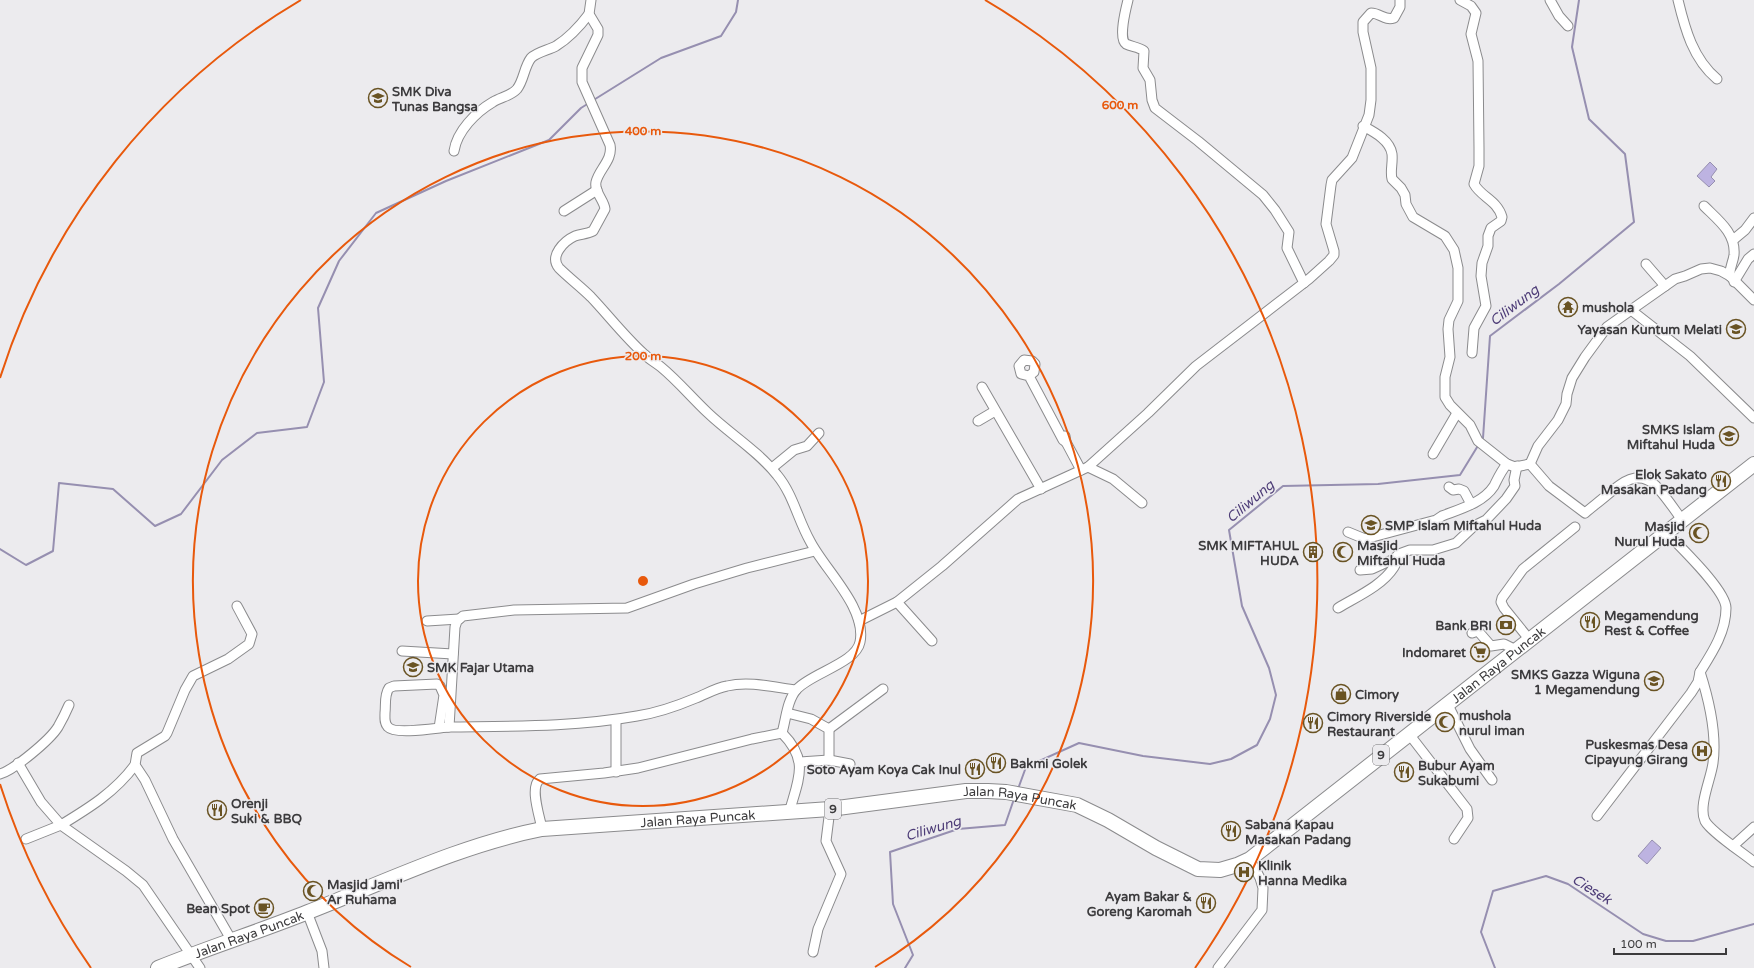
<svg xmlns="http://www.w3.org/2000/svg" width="1754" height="968" font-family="'Varela Round',sans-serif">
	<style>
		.water { fill: #bdb3e1; stroke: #968fb0 }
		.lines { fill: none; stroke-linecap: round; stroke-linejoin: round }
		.stream { stroke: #968fb0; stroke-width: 2 }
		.minor-casing { stroke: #8b8b8d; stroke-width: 11 }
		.highway-casing { stroke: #8b8b8d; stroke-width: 16 }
		.minor { stroke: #fff; stroke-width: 9 }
		.highway { stroke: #fff; stroke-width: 14 }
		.ring { fill: none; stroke: #e8590c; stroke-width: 2 }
		.labels { text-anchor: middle; stroke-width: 3; stroke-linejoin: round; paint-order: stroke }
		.shield { fill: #ecebee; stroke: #717072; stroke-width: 1 }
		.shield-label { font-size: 12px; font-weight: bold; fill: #3c3b3d }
		.poi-label { font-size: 13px; font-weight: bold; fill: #3c3b3d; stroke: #ecebee; text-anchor: start }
		.street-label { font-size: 13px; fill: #3c3b3d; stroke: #ecebee }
		.water-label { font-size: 14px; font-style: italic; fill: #4d3c77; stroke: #ecebee }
		.centre { fill: #e8590c; stroke: #ecebee; stroke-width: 2 }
		.ring-label { font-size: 12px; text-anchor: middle; font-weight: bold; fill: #e8590c; stroke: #ecebee; stroke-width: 3; stroke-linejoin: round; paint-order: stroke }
	</style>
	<rect width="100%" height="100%" fill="#ecebee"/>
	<g class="water">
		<polygon points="1710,162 1717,169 1711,177 1715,181 1709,187 1697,176"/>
		<polygon points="1652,840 1661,848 1647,864 1638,856"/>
	</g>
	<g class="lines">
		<g class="stream">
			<polyline points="592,101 661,58 721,36 736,12 738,0"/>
			<polyline points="1481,441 1483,438 1490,336 1559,284 1634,222 1625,154 1589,119 1572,47 1579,0"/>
			<polyline points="0,549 26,565 53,551 59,483 113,489 155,526 181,514 222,460 257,433 307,427 324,382 318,308 339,261 376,213 446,181 549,140 581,108 589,103"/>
			<polyline points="1018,789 1026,767 1079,743 1143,756 1210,764 1231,759 1257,745 1270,719 1276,695 1269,668 1242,606 1229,530 1283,486 1378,484 1460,475 1479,444"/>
			<polyline points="905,968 913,955 893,904 890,852 958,829 1005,825 1014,799"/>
			<polyline points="1495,968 1481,932 1493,891 1546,876 1568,884 1643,934 1666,941 1693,941 1754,924"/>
		</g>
		<defs>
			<g id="minor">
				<path d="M591,0L589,14L598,29V35L582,68V82L610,145C613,160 599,169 596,182C594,192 604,200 605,209L593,231C587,234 581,234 575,236C564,241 549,256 559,268C569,278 581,287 591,297C609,316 625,337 644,354C649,359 656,363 661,367C678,381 692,398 708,413C730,434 758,451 777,475C793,494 798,520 810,541C824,569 867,608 860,642C856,663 812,673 797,689C787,700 786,719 782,733C810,761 798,780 789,813"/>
				<path d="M1128,0C1126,8 1118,39 1126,44C1132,47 1139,47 1144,51L1143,68L1150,80L1152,100L1155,108L1198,141L1263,195L1275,210L1289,232L1287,248L1304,283"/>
				<path d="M1460,0L1471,6L1476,13L1471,34L1478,61L1479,148V166L1474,184C1481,197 1497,200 1502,217L1501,221L1491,228L1488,236V246L1482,263L1481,276L1486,306L1474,328L1472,353"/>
				<polyline points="1550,0 1559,16 1568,26"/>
				<path d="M1678,0C1685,29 1693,59 1717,79"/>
				<path d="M1363,126C1374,132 1390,140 1392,154C1393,163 1390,171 1392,179L1401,188L1405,195L1406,204L1413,217L1445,236L1454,250L1458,268V301L1449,320L1448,329L1450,357L1445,377V397L1450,405L1470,425L1478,441L1507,464L1515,467L1530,464"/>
				<path d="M454,151C457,131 476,112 493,102C501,97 511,96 517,89C524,80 524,67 531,58C537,52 549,50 556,46C569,38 580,26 589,14"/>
				<path d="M1704,206C1718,220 1736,233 1734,255C1733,263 1729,268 1730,276L1754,300"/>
				<polyline points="564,211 597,190"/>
				<polyline points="1733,240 1745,230 1754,218"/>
				<polyline points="1646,264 1665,286"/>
				<polyline points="1730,276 1721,271 1710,268 1701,269 1685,276 1675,279 1631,310 1690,356 1754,418"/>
				<polyline points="1734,282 1748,259 1754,254"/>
				<polyline points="1029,376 1034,372 1035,364 1032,361 1024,360 1019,366 1021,374 1029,376 1063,440 1066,442"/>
				<polyline points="982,387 1041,489"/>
				<polyline points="978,421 995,411"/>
				<polyline points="1065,436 1066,442 1081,470"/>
				<polyline points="1433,454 1457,413"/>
				<path d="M1530,464L1549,486L1585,513C1592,507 1600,501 1607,495C1621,483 1638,469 1655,485C1665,495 1674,509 1682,520"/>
				<polyline points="1530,464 1538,446 1558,420 1566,404 1567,394 1572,378 1585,357 1607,327 1631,310"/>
				<polyline points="1088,467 1113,479 1142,503"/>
				<polyline points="772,468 794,450 807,446 819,433"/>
				<polyline points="1449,487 1453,490 1459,489 1464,491 1471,504"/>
				<path d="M1348,532L1365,539L1436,520L1442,516C1460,509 1483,503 1494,486C1498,478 1501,471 1507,464"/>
				<path d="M1666,532C1679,546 1726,590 1726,608C1726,632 1712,653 1700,672C1709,700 1717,734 1713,763C1711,779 1698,806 1705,821C1711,832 1743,853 1754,862"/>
				<polyline points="1360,570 1372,569 1394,559 1399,554 1410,550 1433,550 1456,543 1474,526 1486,520 1506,499 1515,486 1514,480 1517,466"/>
				<polyline points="897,602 932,641"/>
				<path d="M1338,608C1356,597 1382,586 1394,567C1396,564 1397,559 1398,555"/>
				<polyline points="427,621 459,619"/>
				<path d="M859,621L897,602L942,566L1018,499L1088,467L1148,413L1196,366L1309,279L1329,261L1334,255V251L1326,224L1331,185L1332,180L1352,158L1369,115L1371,100V68L1363,32V22L1371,13C1380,13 1385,21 1394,18L1400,7V0"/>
				<polyline points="1472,633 1478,631 1491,646 1504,644 1516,650"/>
				<polyline points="1529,639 1504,608 1501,602 1502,598 1523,569 1575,527"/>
				<polyline points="402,651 453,654"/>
				<path d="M796,690C773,687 749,681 727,686C716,688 706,694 696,698C677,706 657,713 637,716C575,727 512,726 449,727L455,627L457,621L463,616L514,610L627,608L694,584L747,568L815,551"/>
				<polyline points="1447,703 1470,749 1492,780"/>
				<polyline points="787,713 811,719 829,729 829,760"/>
				<polyline points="616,720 616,772"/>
				<path d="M439,728L444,695L440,686L437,684L394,686L389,688C384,695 386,705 385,713C385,718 384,723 388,727C395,735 437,728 449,727"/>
				<polyline points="829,729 883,689"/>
				<polyline points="1409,734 1467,809 1468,818 1454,839"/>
				<polyline points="800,762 829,760 850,764"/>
				<path d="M18,763L41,802L61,825C89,808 115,792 135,765"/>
				<path d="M0,774C14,770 50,740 58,727C62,720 66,712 69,705"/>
				<polyline points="1597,816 1691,693 1698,682 1700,672"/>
				<path d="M542,829C540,817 529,787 540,779L604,773L638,768L752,739L782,733"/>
				<polyline points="26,839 61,825 126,871 143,885 200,968"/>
				<polyline points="1733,846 1754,827"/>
				<polyline points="307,912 322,951 324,968"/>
				<polyline points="232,941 173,839 145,780 135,765 137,753 165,736 167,733 185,690 193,676 228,659 249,644 252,634 237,606"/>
				<polyline points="813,952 818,929 841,874 826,841 830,809"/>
				<polyline points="1218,968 1262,910 1263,888 1260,878 1250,859"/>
			</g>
			<g id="highway">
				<path id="s1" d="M158,968C207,948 258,932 308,912C385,882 461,845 542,829L830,809L966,791H988L1006,792L1077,805L1108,820L1156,848L1198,869L1220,870L1237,865L1250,859L1754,464"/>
			</g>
		</defs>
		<use href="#minor" class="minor-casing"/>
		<use href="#highway" class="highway-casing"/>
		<use href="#minor" class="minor"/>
		<use href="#highway" class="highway"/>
	</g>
	<g class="ring">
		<circle cx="643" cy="581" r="225"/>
		<path d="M411 967A450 450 0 1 1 875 967"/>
		<path d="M91 968A674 674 0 0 1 0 784M0 378A674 674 0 0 1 301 0M985 0A674 674 0 0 1 1195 968"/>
	</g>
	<defs>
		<symbol id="school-ring" viewBox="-11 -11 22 22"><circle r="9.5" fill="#ecebee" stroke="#695323" stroke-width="1.5"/><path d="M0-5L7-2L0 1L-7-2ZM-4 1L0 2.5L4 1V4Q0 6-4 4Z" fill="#695323"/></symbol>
		<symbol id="temple-ring" viewBox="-11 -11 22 22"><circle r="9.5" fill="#ecebee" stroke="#695323" stroke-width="1.5"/><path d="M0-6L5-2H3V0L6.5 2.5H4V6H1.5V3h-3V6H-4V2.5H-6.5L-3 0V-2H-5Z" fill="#695323"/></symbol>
		<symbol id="restaurant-ring" viewBox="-11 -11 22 22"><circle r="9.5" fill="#ecebee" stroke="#695323" stroke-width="1.5"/><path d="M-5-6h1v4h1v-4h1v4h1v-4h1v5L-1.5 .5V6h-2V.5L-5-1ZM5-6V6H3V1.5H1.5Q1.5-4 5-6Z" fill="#695323"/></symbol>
		<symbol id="mosque-ring" viewBox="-11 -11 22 22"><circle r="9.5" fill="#ecebee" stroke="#695323" stroke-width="1.5"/><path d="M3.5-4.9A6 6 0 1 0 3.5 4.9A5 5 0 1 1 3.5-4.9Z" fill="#695323"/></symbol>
		<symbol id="building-ring" viewBox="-11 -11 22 22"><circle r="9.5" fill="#ecebee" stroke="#695323" stroke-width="1.5"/><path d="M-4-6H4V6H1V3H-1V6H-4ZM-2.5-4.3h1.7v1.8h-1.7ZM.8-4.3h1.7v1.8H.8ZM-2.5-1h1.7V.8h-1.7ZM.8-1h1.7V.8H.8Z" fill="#695323"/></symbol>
		<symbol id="bank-ring" viewBox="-11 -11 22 22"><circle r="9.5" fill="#ecebee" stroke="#695323" stroke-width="1.5"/><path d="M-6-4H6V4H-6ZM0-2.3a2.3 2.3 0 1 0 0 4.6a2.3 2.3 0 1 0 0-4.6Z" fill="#695323"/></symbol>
		<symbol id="supermarket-ring" viewBox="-11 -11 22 22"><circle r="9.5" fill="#ecebee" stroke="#695323" stroke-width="1.5"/><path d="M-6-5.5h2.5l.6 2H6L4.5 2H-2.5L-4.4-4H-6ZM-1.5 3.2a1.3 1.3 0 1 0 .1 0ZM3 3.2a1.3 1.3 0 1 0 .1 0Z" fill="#695323"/></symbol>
		<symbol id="shop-ring" viewBox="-11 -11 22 22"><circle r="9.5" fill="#ecebee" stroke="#695323" stroke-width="1.5"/><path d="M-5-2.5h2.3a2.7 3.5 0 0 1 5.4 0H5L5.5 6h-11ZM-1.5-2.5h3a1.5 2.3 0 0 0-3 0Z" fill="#695323"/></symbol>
		<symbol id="hospital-ring" viewBox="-11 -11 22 22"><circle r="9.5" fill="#ecebee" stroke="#695323" stroke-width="1.5"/><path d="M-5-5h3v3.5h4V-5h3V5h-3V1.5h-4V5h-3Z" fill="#695323"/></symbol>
		<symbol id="cafe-ring" viewBox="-11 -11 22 22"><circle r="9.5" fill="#ecebee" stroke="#695323" stroke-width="1.5"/><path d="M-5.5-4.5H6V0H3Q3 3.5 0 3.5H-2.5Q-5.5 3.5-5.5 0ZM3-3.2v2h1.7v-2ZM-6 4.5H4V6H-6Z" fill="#695323"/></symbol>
	</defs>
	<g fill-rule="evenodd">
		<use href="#school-ring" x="367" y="87" width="22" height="22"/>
		<use href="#temple-ring" x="1557" y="296" width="22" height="22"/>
		<use href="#school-ring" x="1725" y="318" width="22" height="22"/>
		<use href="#school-ring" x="1718" y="425" width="22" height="22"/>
		<use href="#restaurant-ring" x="1710" y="470" width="22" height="22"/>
		<use href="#school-ring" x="1360" y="514" width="22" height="22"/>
		<use href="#mosque-ring" x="1688" y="522" width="22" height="22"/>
		<use href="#building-ring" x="1302" y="541" width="22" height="22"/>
		<use href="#mosque-ring" x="1332" y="541" width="22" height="22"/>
		<use href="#restaurant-ring" x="1579" y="611" width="22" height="22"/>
		<use href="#bank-ring" x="1495" y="614" width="22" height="22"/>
		<use href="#supermarket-ring" x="1469" y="641" width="22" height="22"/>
		<use href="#school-ring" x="402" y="656" width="22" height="22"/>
		<use href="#school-ring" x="1643" y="670" width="22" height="22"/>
		<use href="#shop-ring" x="1330" y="683" width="22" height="22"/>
		<use href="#mosque-ring" x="1434" y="711" width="22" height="22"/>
		<use href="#restaurant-ring" x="1302" y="712" width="22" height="22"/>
		<use href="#hospital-ring" x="1691" y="740" width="22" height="22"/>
		<use href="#restaurant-ring" x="985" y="752" width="22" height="22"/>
		<use href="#restaurant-ring" x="964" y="758" width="22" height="22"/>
		<use href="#restaurant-ring" x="1393" y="761" width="22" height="22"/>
		<use href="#restaurant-ring" x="206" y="799" width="22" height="22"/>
		<use href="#restaurant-ring" x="1220" y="820" width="22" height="22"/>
		<use href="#hospital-ring" x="1233" y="861" width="22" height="22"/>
		<use href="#mosque-ring" x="302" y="880" width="22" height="22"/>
		<use href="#restaurant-ring" x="1195" y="892" width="22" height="22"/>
		<use href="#cafe-ring" x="253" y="897" width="22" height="22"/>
	</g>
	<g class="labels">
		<g class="shield">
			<rect x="1373" y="745" width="16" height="20" rx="3"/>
			<rect x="825" y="799" width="16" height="20" rx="3"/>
		</g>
		<g class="shield-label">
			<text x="1381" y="759">9</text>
			<text x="833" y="813">9</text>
		</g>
		<g class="poi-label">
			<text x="392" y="96">SMK Diva<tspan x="392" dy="15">Tunas Bangsa</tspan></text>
			<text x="1582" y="312">mushola</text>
			<text x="1722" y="334" text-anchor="end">Yayasan Kuntum Melati</text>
			<text x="1715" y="434" text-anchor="end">SMKS Islam<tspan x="1715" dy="15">Miftahul Huda</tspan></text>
			<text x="1707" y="479" text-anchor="end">Elok Sakato<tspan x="1707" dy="15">Masakan Padang</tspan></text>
			<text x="1385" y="530">SMP Islam Miftahul Huda</text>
			<text x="1685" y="531" text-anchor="end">Masjid<tspan x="1685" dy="15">Nurul Huda</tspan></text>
			<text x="1299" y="550" text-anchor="end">SMK MIFTAHUL<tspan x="1299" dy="15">HUDA</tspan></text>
			<text x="1357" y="550">Masjid<tspan x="1357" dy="15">Miftahul Huda</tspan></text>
			<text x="1604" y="620">Megamendung<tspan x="1604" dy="15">Rest &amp; Coffee</tspan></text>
			<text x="1492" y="630" text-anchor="end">Bank BRI</text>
			<text x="1466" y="657" text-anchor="end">Indomaret</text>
			<text x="427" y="672">SMK Fajar Utama</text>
			<text x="1640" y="679" text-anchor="end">SMKS Gazza Wiguna<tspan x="1640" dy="15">1 Megamendung</tspan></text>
			<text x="1355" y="699">Cimory</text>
			<text x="1459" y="720">mushola<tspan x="1459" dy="15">nurul iman</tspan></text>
			<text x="1327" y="721">Cimory Riverside<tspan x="1327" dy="15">Restaurant</tspan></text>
			<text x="1688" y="749" text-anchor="end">Puskesmas Desa<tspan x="1688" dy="15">Cipayung Girang</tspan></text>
			<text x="1010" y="768">Bakmi Golek</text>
			<text x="1418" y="770">Bubur Ayam<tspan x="1418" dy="15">Sukabumi</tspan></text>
			<text x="961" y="774" text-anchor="end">Soto Ayam Koya Cak Inul</text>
			<text x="231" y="808">Orenji<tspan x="231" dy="15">Suki &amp; BBQ</tspan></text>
			<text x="1245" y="829">Sabana Kapau<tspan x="1245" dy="15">Masakan Padang</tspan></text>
			<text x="1258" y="870">Klinik<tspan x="1258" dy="15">Hanna Medika</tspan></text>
			<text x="327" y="889">Masjid Jami'<tspan x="327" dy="15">Ar Ruhama</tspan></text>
			<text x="1192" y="901" text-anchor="end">Ayam Bakar &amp;<tspan x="1192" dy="15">Goreng Karomah</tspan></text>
			<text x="250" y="913" text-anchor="end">Bean Spot</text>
		</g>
		<g class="street-label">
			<text dy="5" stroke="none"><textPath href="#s1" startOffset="1453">Jalan Raya Puncak</textPath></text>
			<text dy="5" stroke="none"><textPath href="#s1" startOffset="889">Jalan Raya Puncak</textPath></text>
			<text dy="5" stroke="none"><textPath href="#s1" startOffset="565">Jalan Raya Puncak</textPath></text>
			<text dy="5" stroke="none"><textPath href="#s1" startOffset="97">Jalan Raya Puncak</textPath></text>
		</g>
		<g class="water-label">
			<text transform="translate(1514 305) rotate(-37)" y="5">Ciliwung</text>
			<text transform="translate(1250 501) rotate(-40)" y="5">Ciliwung</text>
			<text transform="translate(933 828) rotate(-16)" y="5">Ciliwung</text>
			<text transform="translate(1592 889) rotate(32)" y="5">Ciesek</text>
		</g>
	</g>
	<circle cx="643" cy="581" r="6" class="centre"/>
	<g class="ring-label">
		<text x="1120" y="109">600 m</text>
		<text x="643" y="135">400 m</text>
		<text x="643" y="360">200 m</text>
	</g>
	<path d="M1614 948v6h112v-6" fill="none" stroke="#3c3b3d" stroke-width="2"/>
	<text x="1620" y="948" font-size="12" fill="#3c3b3d" stroke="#ecebee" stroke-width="3" paint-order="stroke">100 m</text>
</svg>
